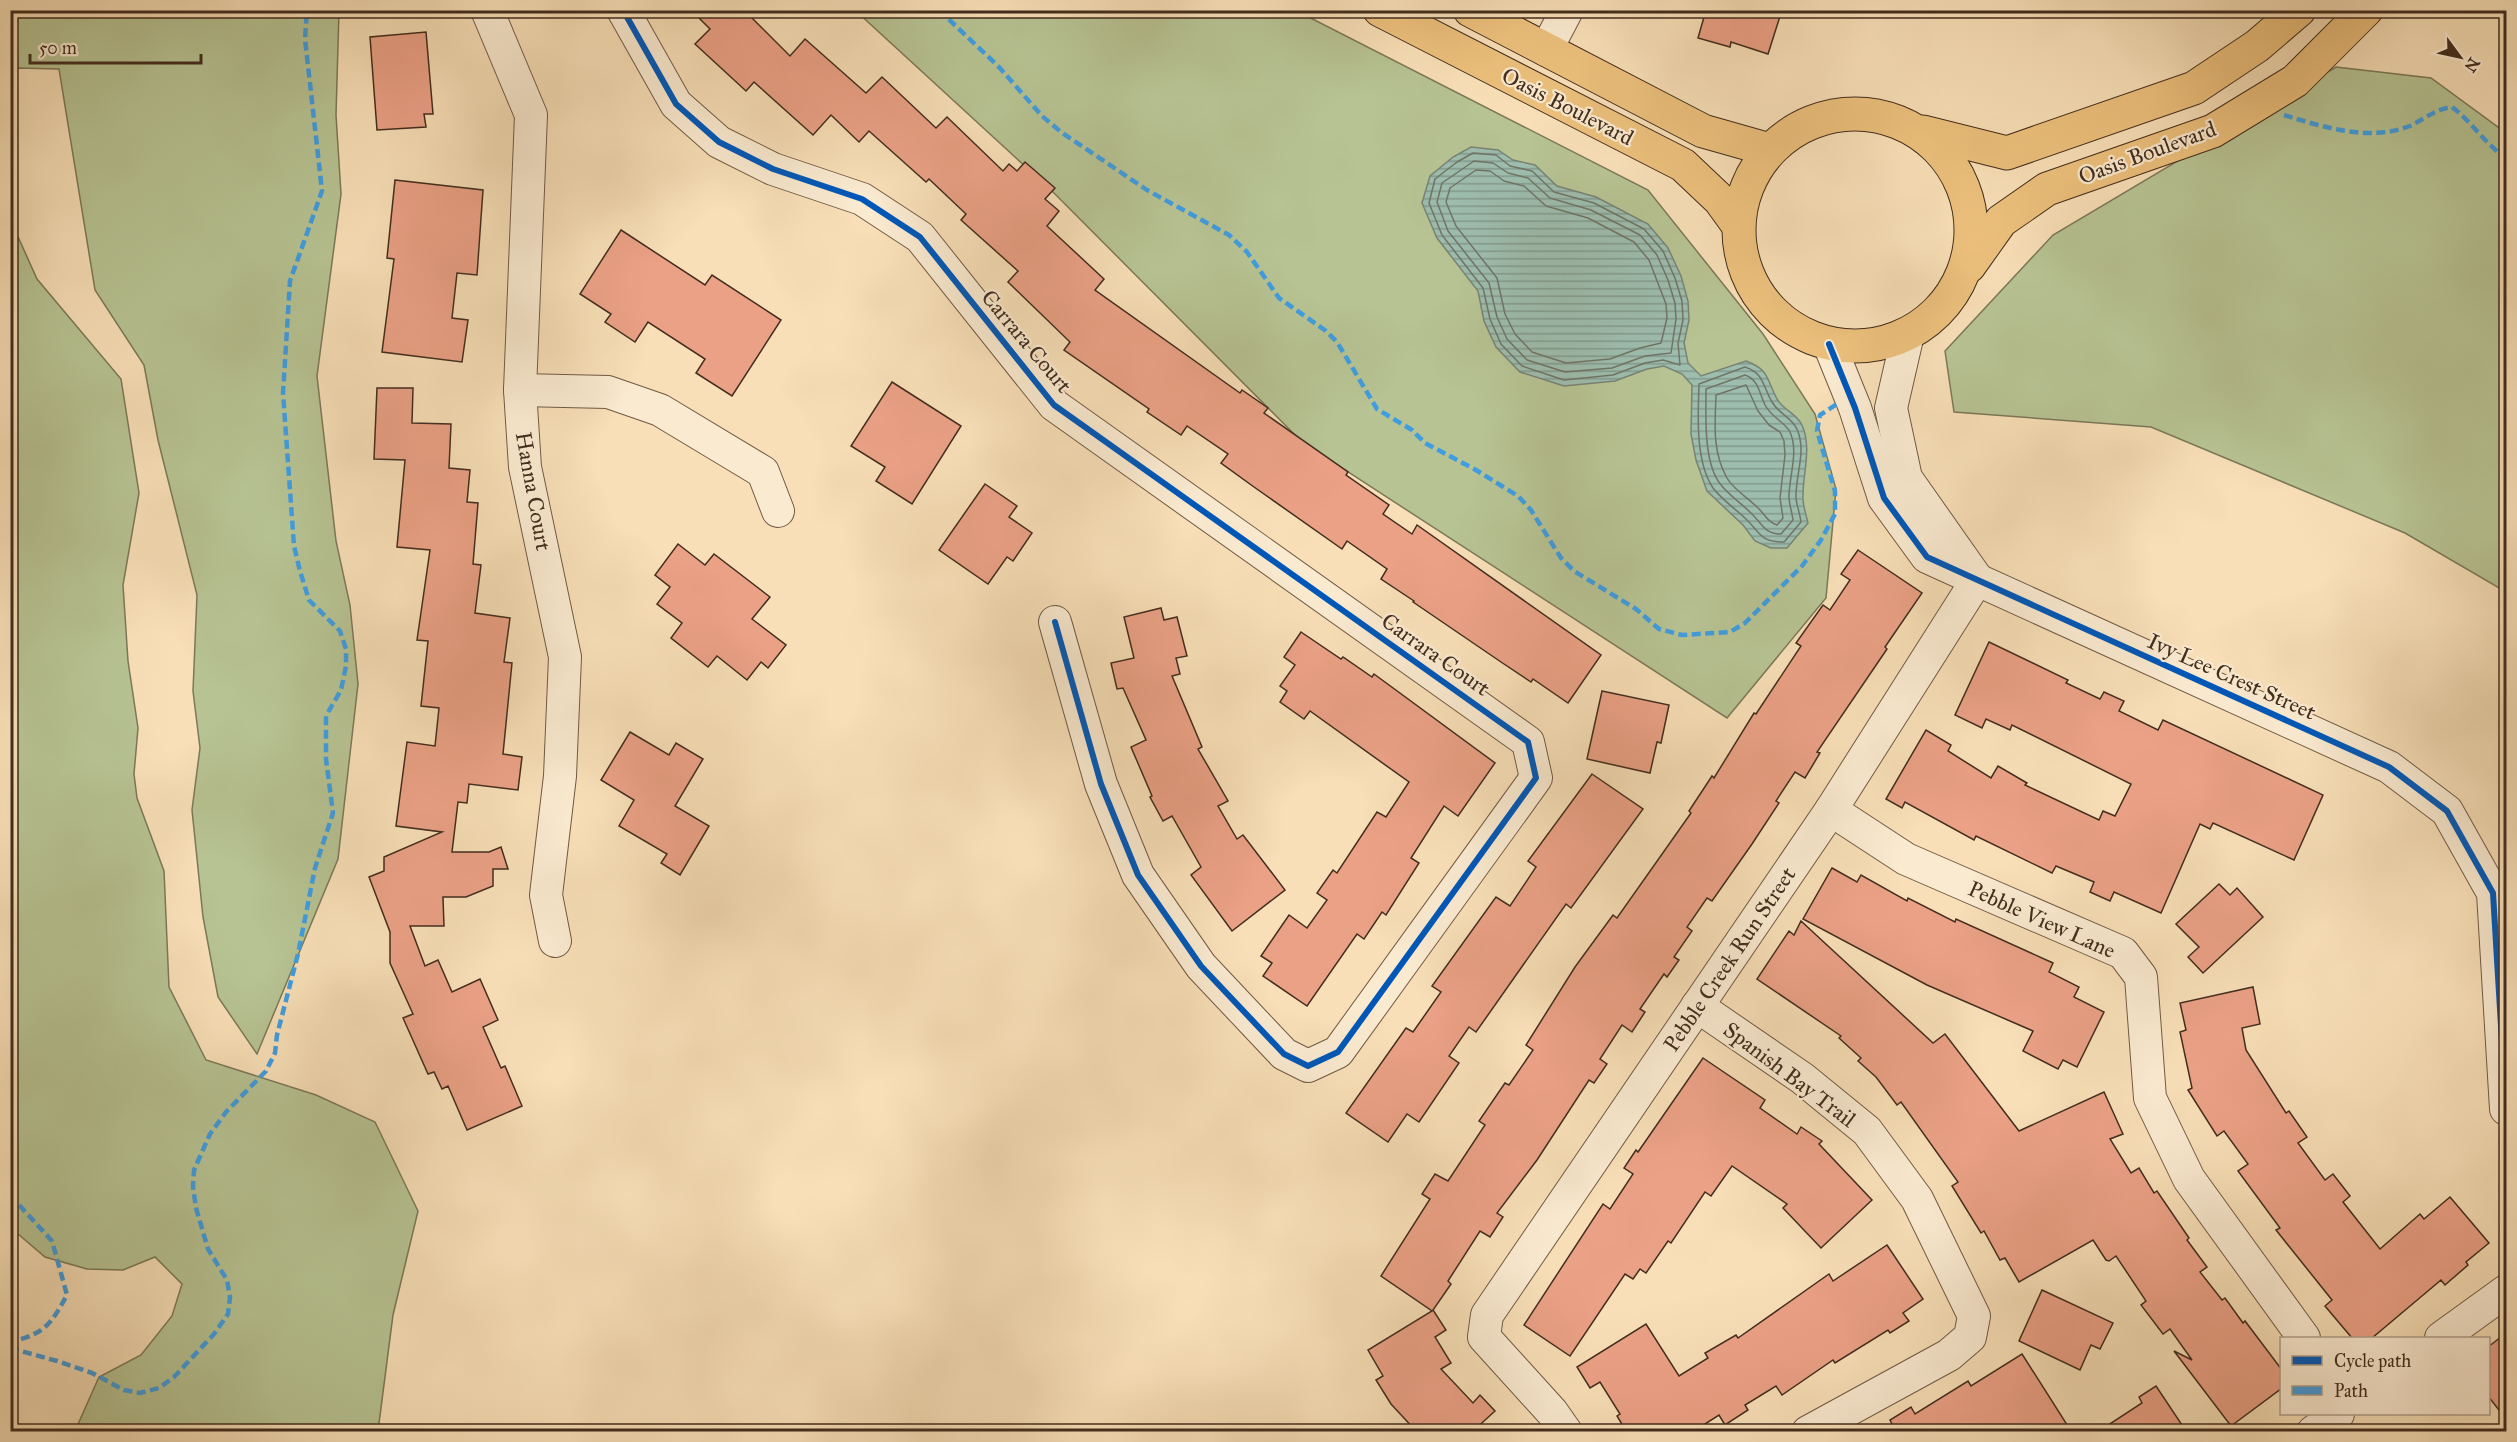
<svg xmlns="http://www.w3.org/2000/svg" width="2517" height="1442" font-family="'IM FELL Great Primer',serif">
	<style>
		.green { fill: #b7c393; stroke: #7c7858; stroke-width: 1.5 }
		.water { fill: url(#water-rules); stroke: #798374; stroke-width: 1.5 }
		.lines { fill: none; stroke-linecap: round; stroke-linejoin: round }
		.shore { stroke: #707566; stroke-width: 1.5 }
		.building { fill: #eba186; stroke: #422d1e; stroke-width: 1.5 }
		.minor-casing { stroke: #705a44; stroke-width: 34 }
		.major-casing { stroke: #422d1e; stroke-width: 35 }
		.minor { stroke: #faead0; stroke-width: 32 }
		.major { stroke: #ecc07c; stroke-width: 33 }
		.quiet { stroke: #3f9de0; stroke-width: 4.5; stroke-dasharray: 9 4.5; stroke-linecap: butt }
		.cycleway-casing { stroke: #faead0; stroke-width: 10 }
		.cycleway { stroke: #0057b8; stroke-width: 6 }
		.labels { text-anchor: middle; stroke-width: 4.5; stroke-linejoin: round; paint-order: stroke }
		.street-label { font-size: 22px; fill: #422d1e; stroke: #faead0 }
	</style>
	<defs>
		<pattern id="water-rules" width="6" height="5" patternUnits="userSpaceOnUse" patternTransform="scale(1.5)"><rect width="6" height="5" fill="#9dbdae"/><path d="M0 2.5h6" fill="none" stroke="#829a8d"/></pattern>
	</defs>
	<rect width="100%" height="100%" fill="#f8dfb7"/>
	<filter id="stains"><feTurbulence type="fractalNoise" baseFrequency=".00333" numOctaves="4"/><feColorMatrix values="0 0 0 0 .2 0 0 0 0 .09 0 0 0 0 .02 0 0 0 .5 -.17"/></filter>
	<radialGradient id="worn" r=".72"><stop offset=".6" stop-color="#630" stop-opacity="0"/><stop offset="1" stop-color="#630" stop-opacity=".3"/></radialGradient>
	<g class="green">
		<polygon points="11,10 339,11 336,115 341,194 317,376 336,541 350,605 358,684 338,859 257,1054 218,997 203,917 192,810 200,748 193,691 197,595 158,440 144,365 95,290 59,69 18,68 11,91"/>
		<polygon points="856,11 1297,11 1648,190 1763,334 1815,414 1836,489 1826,598 1727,718 1302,442 1053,192"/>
		<polygon points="2336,67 2431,78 2506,133 2506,592 2405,533 2151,427 1954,412 1945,351 2053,235"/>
		<polygon points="10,219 37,279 121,379 139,493 123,585 128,661 138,728 134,774 137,798 164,871 169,987 206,1060 316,1095 375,1122 418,1211 393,1315 378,1431 75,1431 99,1377 141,1355 172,1316 182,1284 155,1257 123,1270 87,1269 45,1257 11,1228"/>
	</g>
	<path class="water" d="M1471,147L1498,150L1513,160L1535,165L1557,186L1596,197L1648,224L1668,248L1681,276L1688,301L1689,320L1684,343L1688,363L1701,376L1746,361C1770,370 1766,379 1777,399C1784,411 1796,413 1802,425C1812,448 1803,472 1803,495C1802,504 1806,514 1808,523L1787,548H1771L1755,541L1743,525L1707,491L1696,460L1691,434L1692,385L1682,374L1664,366L1647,369L1615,381L1564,386L1520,372L1496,347L1484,321L1478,291L1437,238L1422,203L1430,176L1453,157Z"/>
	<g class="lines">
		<g class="shore">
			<polygon points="1473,153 1496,155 1510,166 1532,171 1554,192 1594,203 1644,229 1663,251 1675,278 1682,301 1683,320 1678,343 1680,365 1663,360 1645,363 1613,375 1564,380 1522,366 1501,344 1490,319 1483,288 1442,235 1429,203 1435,179 1457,162"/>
			<polygon points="1474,161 1493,163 1508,173 1528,178 1550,198 1591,210 1640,235 1657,255 1668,280 1675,303 1676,319 1671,353 1645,356 1612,368 1565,372 1527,360 1507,339 1497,317 1489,283 1448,231 1437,202 1442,183"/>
			<polygon points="1476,170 1490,171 1504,181 1524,186 1546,206 1588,218 1634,242 1649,260 1666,304 1667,318 1661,343 1640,348 1610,359 1566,363 1532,352 1515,334 1505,314 1497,278 1456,226 1446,202 1450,188"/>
			<path d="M1745,367C1764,373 1763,387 1772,402C1779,414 1791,417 1797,429C1807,452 1795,475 1796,499C1797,506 1800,514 1801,522L1784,542C1761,542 1761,534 1747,520C1736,509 1722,500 1713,488C1695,461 1698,414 1699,384Z"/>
			<path d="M1745,375C1759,380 1759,393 1765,405C1772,418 1785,422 1790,432C1799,452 1789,476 1789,497C1789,504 1792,512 1793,520L1781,534C1765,534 1762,524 1752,514C1742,504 1730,496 1721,485C1703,463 1706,416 1706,389Z"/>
			<path d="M1746,385L1758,411L1769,425L1780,432L1784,441L1785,455L1780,498L1783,518L1777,525C1767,522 1765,514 1757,507C1748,498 1733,489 1727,478C1712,452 1715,423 1716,395Z"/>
		</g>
	</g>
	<g class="building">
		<polygon points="691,10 744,10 790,56 805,39 866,93 882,77 936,128 947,117 1003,171 1009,164 1017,171 1025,162 1055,188 1045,199 1059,211 1047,226 1104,279 1095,290 1240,393 1242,390 1268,408 1264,413 1348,472 1346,475 1389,505 1383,514 1412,534 1417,525 1601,655 1568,703 1533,679 1531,682 1501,662 1413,602 1414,601 1381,579 1387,569 1347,541 1342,549 1254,487 1221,463 1228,454 1187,426 1181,435 1147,412 1149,409 1064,350 1070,342 1008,282 1018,271 961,220 966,214 929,179 926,182 869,131 859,142 831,115 813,135 754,82 746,91 695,44 710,29"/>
		<polygon points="1706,10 1782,10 1768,54 1731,42 1730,47 1698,38"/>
		<polygon points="426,32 433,114 424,114 426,127 377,130 370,37"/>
		<polygon points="395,180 483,190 477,275 457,273 452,318 468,320 462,362 382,352 394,259 387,258"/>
		<polygon points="621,230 705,285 712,275 781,320 732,396 696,373 705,359 648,322 635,342 605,322 611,314 580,294"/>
		<polygon points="892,382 961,426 912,504 876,481 885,467 851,446"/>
		<polygon points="377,388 413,388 412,423 451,424 449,468 470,470 467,502 478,503 473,564 481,565 475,613 510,618 504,662 512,663 503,754 522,757 518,790 469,784 467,803 458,802 452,852 489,852 501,847 508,869 493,869 493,886 466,897 443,897 444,926 410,926 425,966 438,960 452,992 480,979 498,1020 483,1027 501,1068 505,1066 522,1106 467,1130 448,1086 442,1089 434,1072 428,1074 403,1018 413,1014 390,963 390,932 369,877 384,871 384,857 442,832 396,826 407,742 435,746 439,708 421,706 428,641 417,640 430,550 397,547 405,460 374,459"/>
		<polygon points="985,484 1017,506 1009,517 1032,533 1013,561 1007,557 988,584 939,550"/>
		<polygon points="678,544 705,565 714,554 770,597 752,619 786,645 768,668 761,662 747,680 717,656 708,667 671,638 682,623 657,604 670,587 655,575"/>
		<polygon points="1858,550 1922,593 1885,647 1887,649 1817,752 1820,753 1805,778 1795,772 1776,801 1779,803 1752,844 1712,901 1707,898 1687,927 1692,931 1674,957 1679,960 1667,977 1664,974 1640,1009 1645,1012 1632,1032 1622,1025 1600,1059 1607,1064 1594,1083 1589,1080 1537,1160 1497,1213 1503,1217 1490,1237 1480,1231 1448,1281 1451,1284 1433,1310 1446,1330 1435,1337 1451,1363 1441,1369 1473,1403 1480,1395 1495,1411 1473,1431 1416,1431 1391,1404 1376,1380 1383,1376 1368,1350 1432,1311 1381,1276 1430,1199 1422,1194 1435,1174 1448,1181 1485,1125 1479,1121 1505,1083 1509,1085 1533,1050 1526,1045 1575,967 1613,915 1617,918 1691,813 1689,811 1712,776 1714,778 1754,713 1756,714 1801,646 1796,643 1823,605 1830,610 1850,580 1841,574"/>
		<polygon points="1161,608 1164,620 1177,617 1187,656 1176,658 1180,674 1172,676 1202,747 1198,749 1228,801 1218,806 1237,839 1243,835 1285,890 1232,931 1191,875 1201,867 1172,816 1163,821 1150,797 1152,796 1131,747 1146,740 1123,688 1117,689 1111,663 1134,658 1124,617"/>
		<polygon points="1301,632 1341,659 1343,657 1372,677 1374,674 1495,763 1458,816 1444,806 1411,858 1419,863 1386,915 1382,912 1364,939 1357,934 1307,1006 1263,976 1272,963 1261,956 1289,915 1307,928 1327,900 1317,893 1333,870 1337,873 1377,812 1386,817 1409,782 1310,711 1304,719 1280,702 1287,691 1280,686 1295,665 1284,657"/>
		<polygon points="1989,642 2068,680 2066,683 2100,699 2104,692 2124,701 2119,711 2158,730 2163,720 2323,795 2294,860 2213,823 2210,829 2200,824 2161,913 2114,892 2110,901 2090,892 2094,882 2056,866 2052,873 1976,836 1974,840 1905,802 1902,808 1886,799 1926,730 1951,745 1948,751 1991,778 1998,766 2027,783 2025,785 2099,820 2103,811 2115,816 2131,784 2012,725 2010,730 1986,719 1982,728 1955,715"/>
		<polygon points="1602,691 1669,705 1661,743 1657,742 1650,773 1587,759"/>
		<polygon points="630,732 669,755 676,743 703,759 675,806 709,826 680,875 661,863 667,854 619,826 634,800 601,780"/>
		<polygon points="1592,774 1643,809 1571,908 1566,904 1476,1032 1469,1027 1449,1056 1459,1063 1419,1122 1407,1114 1388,1142 1346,1113 1406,1028 1413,1032 1441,992 1432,986 1496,897 1510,906 1536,867 1528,861"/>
		<polygon points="1832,868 1857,882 1861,875 1907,901 1908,898 1955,922 1956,919 2053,963 2049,972 2079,987 2074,997 2104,1012 2077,1067 2063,1060 2058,1069 2023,1051 2033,1031 1927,985 1803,919"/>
		<polygon points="2219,884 2230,895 2237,888 2263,917 2203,973 2188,957 2199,947 2176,924"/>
		<polygon points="1801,921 1933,1043 1945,1034 2019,1131 2104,1092 2123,1134 2110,1139 2131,1173 2139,1168 2154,1193 2157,1191 2189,1238 2187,1240 2207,1267 2200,1272 2222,1300 2225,1298 2243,1323 2245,1321 2282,1370 2282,1388 2231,1426 2174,1351 2192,1360 2170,1329 2163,1334 2141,1305 2146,1301 2116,1256 2109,1261 2106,1260 2093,1240 2019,1282 2005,1258 2000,1260 1984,1231 1981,1233 1952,1186 1958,1182 1901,1102 1897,1105 1876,1077 1858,1061 1861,1058 1839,1038 1841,1036 1757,979 1789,931 1794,935"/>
		<polygon points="2253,987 2260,1024 2242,1028 2246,1050 2286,1113 2289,1111 2307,1137 2298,1143 2325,1180 2333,1174 2350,1196 2343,1202 2380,1249 2420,1214 2424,1219 2450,1197 2489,1243 2466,1262 2468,1265 2445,1285 2441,1280 2372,1338 2352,1338 2325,1306 2332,1300 2276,1230 2280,1228 2238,1171 2248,1164 2224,1131 2217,1136 2188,1090 2192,1088 2180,1032 2186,1030 2180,1003"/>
		<polygon points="1703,1058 1765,1100 1760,1108 1797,1134 1801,1127 1822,1141 1819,1144 1872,1200 1821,1248 1783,1208 1787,1204 1732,1166 1711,1196 1705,1192 1671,1243 1668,1241 1646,1273 1640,1269 1633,1279 1625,1274 1570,1356 1524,1325 1603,1204 1610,1209 1633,1174 1624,1168 1636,1150 1638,1152"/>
		<polygon points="1887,1245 1923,1299 1903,1313 1909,1321 1890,1333 1888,1330 1835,1363 1833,1360 1782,1395 1776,1386 1745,1405 1748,1410 1725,1425 1719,1415 1694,1431 1626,1431 1617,1416 1620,1414 1600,1382 1590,1388 1577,1367 1646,1324 1679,1376 1708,1358 1705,1353 1736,1335 1738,1338 1829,1274 1833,1281"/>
		<polygon points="2042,1290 2113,1323 2100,1349 2091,1345 2080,1370 2019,1341"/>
		<polygon points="2506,1333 2506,1419 2488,1396 2488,1347"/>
		<polygon points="2022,1354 2071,1431 1885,1431 1893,1426 1890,1420 1911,1407 1915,1414 1968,1381 1971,1386"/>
		<polygon points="2156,1386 2186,1431 2099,1431 2142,1403 2139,1397"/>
	</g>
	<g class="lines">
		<defs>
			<g id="minor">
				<polyline points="487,10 531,115 520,390 525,467 565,657 560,776 546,895 555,941"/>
				<polyline points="623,10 676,104 719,142 773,169 862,199 920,237 1054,405 1528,742 1536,778 1338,1052 1308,1066 1284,1054 1201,966 1138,875 1101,784 1055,622"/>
				<polyline points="1546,50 1567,10"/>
				<polyline points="1908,334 1891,408 1906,478 1977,579"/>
				<polyline points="1829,344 1855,408 1884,498 1927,557 2389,767 2447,811 2493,893 2506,1109"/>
				<polyline points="520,390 608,392 660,410 763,472 778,511"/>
				<polyline points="1831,810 1906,859 2123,953 2141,977 2150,1098 2189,1179 2304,1338"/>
				<polyline points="1697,1006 1802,1078 1867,1131 1917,1199 1974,1316 1970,1337 1949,1355 1808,1432"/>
				<polyline points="2441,1338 2506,1291"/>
				<polyline points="1566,1432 1552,1412 1484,1337 1487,1315 1831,810 1977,580"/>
				<polyline points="2313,1432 2338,1414"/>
			</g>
			<g id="major">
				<polyline points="1380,10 1683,165 1720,200 1738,225"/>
				<polyline points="1470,10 1703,131 1770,150"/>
				<circle cx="1855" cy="230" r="116"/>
				<polyline points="1923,132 2007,153 2194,88 2257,46 2299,10"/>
				<polyline points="1969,266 2001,221 2047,189 2213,131 2295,81 2366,10"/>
			</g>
		</defs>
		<use href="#minor" class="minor-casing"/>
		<use href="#major" class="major-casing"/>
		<use href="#minor" class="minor"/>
		<use href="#major" class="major"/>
		<g class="quiet">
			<polyline points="939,10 999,67 1042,116 1061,132 1147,190 1229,235 1247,252 1279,298 1326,331 1337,342 1377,409 1412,430 1425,443 1476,470 1518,496 1531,510 1561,558 1574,571 1636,609 1659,629 1682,635 1730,632 1745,623 1802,566 1821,540 1835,514 1835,491 1817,431 1820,415 1837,404"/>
			<path d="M2284,115C2323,127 2369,142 2410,126C2424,119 2436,109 2452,107C2472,122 2485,144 2506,158"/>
			<path d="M10,1195L52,1241L67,1295C51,1324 45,1334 10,1342"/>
			<polyline points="10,1348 57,1361 92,1373 124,1390 140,1393 159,1388 174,1377 214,1334 228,1314 230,1297 227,1280 208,1249 196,1208 193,1187 194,1170 210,1134 226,1112 266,1071 275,1053 277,1035 298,954 315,868 333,813 326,759 326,716 341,690 346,666 346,649 340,631 309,600 300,571 294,546 283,393 290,281 322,191 305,39 307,10"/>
		</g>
		<defs>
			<g id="cycleway">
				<polyline points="623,10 676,104 719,142 773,169 862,199 920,237 1054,405 1528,742 1536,778 1338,1052 1308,1066 1284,1054 1201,966 1138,875 1101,784 1055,622"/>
				<polyline points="1829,344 1855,408 1884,498 1927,557 2389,767 2447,811 2493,893 2506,1109"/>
			</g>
		</defs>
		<use href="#cycleway" class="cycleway-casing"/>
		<use href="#cycleway" class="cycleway"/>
	</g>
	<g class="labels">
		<g class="street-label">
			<text transform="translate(1568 106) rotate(27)" y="8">Oasis Boulevard</text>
			<text transform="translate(2147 152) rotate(-20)" y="8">Oasis Boulevard</text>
			<text transform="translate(1027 341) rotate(50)" y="8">Carrara Court</text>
			<text transform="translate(534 491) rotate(80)" y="8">Hanna Court</text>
			<text transform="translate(1436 654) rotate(35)" y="8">Carrara Court</text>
			<text transform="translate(2232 676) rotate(24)" y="8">Ivy Lee Crest Street</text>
			<text transform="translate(2042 919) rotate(24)" y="8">Pebble View Lane</text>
			<text transform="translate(1729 959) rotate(-56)" y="8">Pebble Creek Run Street</text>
			<text transform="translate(1790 1074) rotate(37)" y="8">Spanish Bay Trail</text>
		</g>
	</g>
	<rect width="2517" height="1442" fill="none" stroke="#f8dfb7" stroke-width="36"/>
	<rect x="12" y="12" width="2493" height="1418" fill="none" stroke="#422d1e" stroke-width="3"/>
	<rect x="18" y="18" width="2481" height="1406" fill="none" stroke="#422d1e" stroke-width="1.5"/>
	<rect x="2280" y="1337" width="210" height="78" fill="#faead0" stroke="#b09e89" stroke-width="1.5"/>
	<rect x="2292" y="1356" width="30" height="9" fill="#0057b8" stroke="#b09e89" stroke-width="1.5"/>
	<text x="2334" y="1367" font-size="18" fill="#422d1e">Cycle path</text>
	<rect x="2292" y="1386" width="30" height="9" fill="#3f9de0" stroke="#b09e89" stroke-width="1.5"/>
	<text x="2334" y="1397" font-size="18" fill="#422d1e">Path</text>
	<g transform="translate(2460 57) rotate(123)" stroke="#faead0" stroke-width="4.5" paint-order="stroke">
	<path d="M0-4.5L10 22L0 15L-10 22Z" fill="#422d1e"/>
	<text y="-9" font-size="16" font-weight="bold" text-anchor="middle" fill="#422d1e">N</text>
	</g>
	<path d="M30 54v9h171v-9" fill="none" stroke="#422d1e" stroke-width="3"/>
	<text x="39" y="54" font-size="18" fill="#422d1e" stroke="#faead0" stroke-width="4.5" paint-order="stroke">50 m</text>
	<rect width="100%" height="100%" filter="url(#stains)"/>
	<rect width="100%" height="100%" fill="url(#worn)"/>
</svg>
